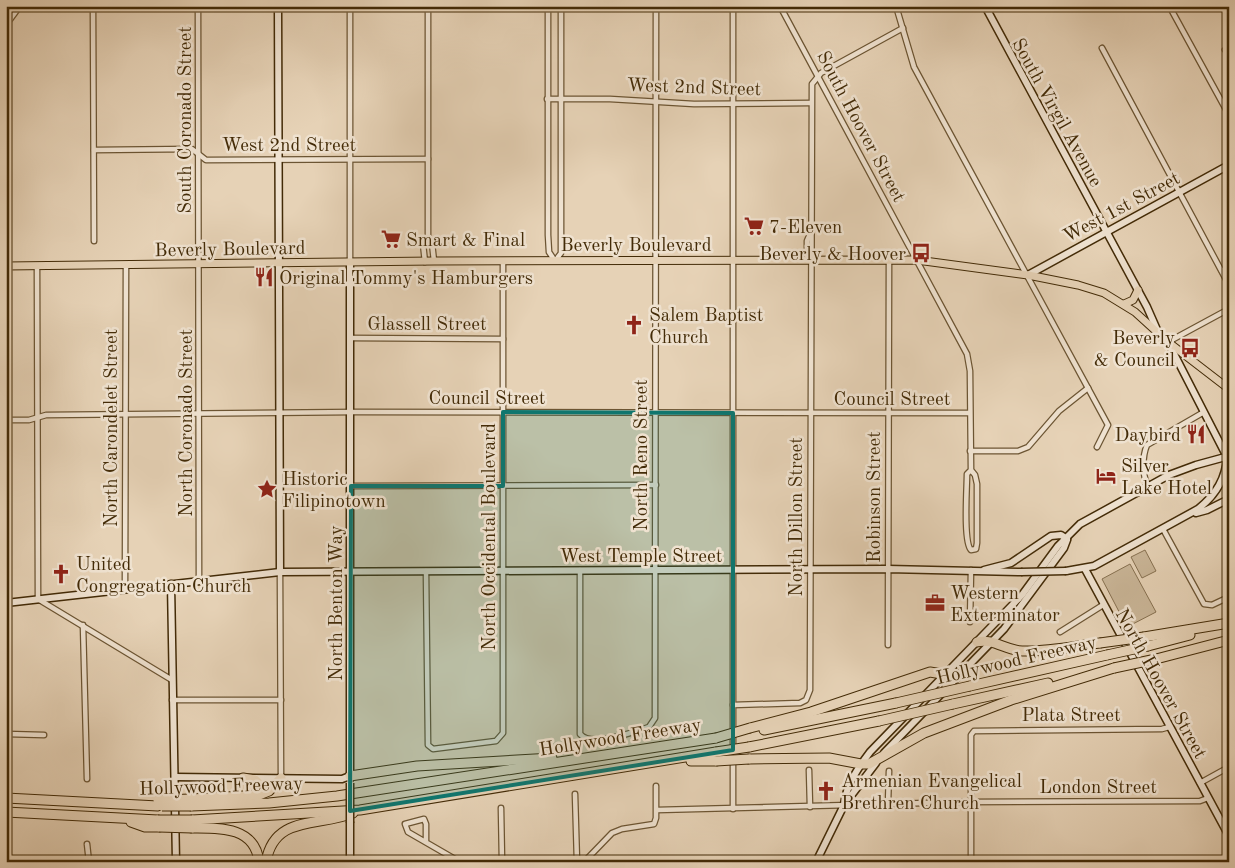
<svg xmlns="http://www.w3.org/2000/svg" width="1235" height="868" font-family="'Old Standard TT',serif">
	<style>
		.green { fill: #cab698; stroke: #867050 }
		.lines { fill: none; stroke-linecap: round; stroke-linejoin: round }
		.street-casing { stroke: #6c5533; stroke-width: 7 }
		.secondary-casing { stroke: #432b07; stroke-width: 9 }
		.primary-casing { stroke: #432b07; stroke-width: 9 }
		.highway-casing { stroke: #432b07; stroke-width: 11 }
		.street { stroke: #efe2d0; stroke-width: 4.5 }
		.secondary { stroke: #efe2d0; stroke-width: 6 }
		.primary { stroke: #e6d2b6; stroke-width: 7 }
		.highway { stroke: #e6d2b6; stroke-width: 9 }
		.secondary-bridge-casing { stroke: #432b07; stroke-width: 9; stroke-linecap: butt }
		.highway-bridge-casing { stroke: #432b07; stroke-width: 11; stroke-linecap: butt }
		.secondary-bridge { stroke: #efe2d0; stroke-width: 6 }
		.highway-bridge { stroke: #e6d2b6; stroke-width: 9 }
		.marked { fill: #0f766e; fill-opacity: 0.2; stroke: #0f766e; stroke-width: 4; stroke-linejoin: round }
		.labels { text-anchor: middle; stroke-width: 5; stroke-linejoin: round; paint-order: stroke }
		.street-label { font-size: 19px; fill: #432b07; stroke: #efe2d0 }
		.poi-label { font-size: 19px; fill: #432b07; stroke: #efe2d0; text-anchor: start }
	</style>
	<rect width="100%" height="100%" fill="#e6d2b6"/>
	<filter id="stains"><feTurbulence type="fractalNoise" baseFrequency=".004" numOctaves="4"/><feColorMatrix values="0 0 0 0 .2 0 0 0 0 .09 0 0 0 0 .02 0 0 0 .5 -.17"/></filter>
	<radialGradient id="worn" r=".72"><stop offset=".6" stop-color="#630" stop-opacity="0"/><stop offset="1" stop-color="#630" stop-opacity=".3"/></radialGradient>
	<g class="green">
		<polygon points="1145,550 1156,571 1142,578 1131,557"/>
		<polygon points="1130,564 1156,612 1127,627 1102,579"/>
	</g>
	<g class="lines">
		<defs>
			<g id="street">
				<polyline points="93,6 94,241"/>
				<polyline points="198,6 199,581"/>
				<polyline points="350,6 350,263"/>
				<polyline points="428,6 428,237 432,243 434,261"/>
				<polyline points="548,6 548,235 549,252 555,261 561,253 561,6"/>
				<polyline points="733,6 733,750"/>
				<path d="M780,6L967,354L970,371L971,470L967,474C967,488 963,542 971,550L976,549L977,543V484L975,475L971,470"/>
				<polyline points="896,6 914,67 1108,425 1097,447"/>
				<polyline points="1172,11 1229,115"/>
				<polyline points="6,25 20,6"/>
				<polyline points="1102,48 1229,285"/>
				<polyline points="1225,50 1229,48"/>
				<polyline points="547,99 610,99 694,104 810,103"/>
				<polyline points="94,150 192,149 206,160 428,159"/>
				<polyline points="807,259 807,241 810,234"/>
				<polyline points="425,262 423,244 428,237"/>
				<polyline points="37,266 38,599 172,680"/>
				<polyline points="1222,271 1229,267"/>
				<polyline points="350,338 503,339"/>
				<polyline points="1168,342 1229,309"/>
				<polyline points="6,420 29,420 46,415 356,412 969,413"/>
				<polyline points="970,451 1018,451 1028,447 1059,411 1088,388"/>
				<polyline points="351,486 656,485"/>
				<path d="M1148,486C1142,475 1142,457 1147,445L1204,412"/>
				<polyline points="1163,529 1204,604 1212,605 1229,597"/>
				<path d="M580,570V734C591,748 634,732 649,727L655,718L656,6"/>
				<polyline points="426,571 428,745 433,749 496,741 503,733 503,261"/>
				<polyline points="280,572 281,778"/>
				<polyline points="125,590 126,266"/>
				<polyline points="970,622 971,570"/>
				<polyline points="83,625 87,779"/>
				<polyline points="1060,632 1103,605"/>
				<polyline points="888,645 889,259"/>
				<polyline points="6,700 6,742"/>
				<polyline points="172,700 281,700"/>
				<polyline points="733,705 800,703 806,700 810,690 812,84 821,73 903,28"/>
				<polyline points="7,734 44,735"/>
				<polyline points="733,760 733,809"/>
				<polyline points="809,770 810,807"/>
				<polyline points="1200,783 1229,767"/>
				<polyline points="575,794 577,862"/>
				<polyline points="888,804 889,771"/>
				<polyline points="501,808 502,862"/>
				<polyline points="657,810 965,802 1200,801 1208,798"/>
				<polyline points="426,841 426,824 424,819 405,824 408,832 460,862"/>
				<polyline points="87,844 89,862"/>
				<polyline points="584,862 612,833 622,829 654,824 656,818 656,786"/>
				<polyline points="658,862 658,861"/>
				<polyline points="971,862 971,735 974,731 1162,729 1169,727"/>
			</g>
			<g id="secondary">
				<polyline points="278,6 280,572"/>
				<polyline points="985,6 1147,307 1158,332"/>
				<polyline points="1028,275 1229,165"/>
				<polyline points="1168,342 1228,459"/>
				<polyline points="1196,513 1207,510 1229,499"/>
				<polyline points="1085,569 1229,836"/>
				<polyline points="984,570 1011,563 1051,536 1061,535 1067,539"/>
				<path d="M1066,571L1094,566L1198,509C1216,495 1226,479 1227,457"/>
				<polyline points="171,584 176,862"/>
				<polyline points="6,603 280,572 888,569 1021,572"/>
				<polyline points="884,753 1004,629 1064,548 1067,540"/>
				<polyline points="175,777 342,779 350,776"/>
				<polyline points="350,779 350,263"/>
				<path d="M844,805C846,785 858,768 870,752L1022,595L1058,546L1080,524L1169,475L1196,465L1229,456"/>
				<polyline points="350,862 350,823"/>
				<polyline points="816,862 844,805 876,763"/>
			</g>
			<g id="primary">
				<polyline points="6,266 434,261 917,260 1028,275 1078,285 1104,293 1135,312 1168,342 1229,389"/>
				<polyline points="1124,304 1133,300 1138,290"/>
			</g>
			<g id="highway">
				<polyline points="1144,637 1229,623"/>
				<path d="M977,642C993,638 1005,650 1022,651C1048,652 1075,646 1100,643"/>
				<polyline points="1148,646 1190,635"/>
				<polyline points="1156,659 1229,640"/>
				<polyline points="970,686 1107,655"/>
				<polyline points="953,704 1048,683"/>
				<polyline points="750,728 811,712 930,672 942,674 947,681 947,688"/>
				<polyline points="764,730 896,703"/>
				<polyline points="749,747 879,721"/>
				<polyline points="749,759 829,758 861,764 869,764 924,733 1011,700 1114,668"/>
				<polyline points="691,761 716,761"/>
				<polyline points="350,776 417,766 552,758"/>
				<polyline points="243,778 255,780 259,784 260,789 254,795"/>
				<polyline points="6,798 158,806"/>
				<polyline points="191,799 259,795 269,791 281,778"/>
				<polyline points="191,806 269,803 337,796 716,738"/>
				<polyline points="6,812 158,820"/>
				<polyline points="192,820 360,810 716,752"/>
				<polyline points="131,822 145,827 159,827"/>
				<path d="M192,828C219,828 255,826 259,862"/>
				<path d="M266,862C274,814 320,827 353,813"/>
			</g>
		</defs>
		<use href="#street" class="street-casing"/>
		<use href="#secondary" class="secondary-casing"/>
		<use href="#primary" class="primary-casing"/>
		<use href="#highway" class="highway-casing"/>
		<use href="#street" class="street"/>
		<use href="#secondary" class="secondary"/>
		<use href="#primary" class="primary"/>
		<use href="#highway" class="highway"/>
		<defs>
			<g id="secondary-bridge">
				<polyline points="1021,572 1066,571"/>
				<polyline points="350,783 350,823"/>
			</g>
			<g id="highway-bridge">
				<polyline points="1100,643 1144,637"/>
				<polyline points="1107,655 1148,646"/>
				<polyline points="1114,668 1156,659"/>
				<polyline points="896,703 970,686"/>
				<polyline points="879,721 953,704"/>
				<polyline points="716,738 750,728"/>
				<polyline points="716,752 749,747"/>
				<polyline points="716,761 749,759"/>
				<polyline points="158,800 191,799"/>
				<polyline points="162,806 191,806"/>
				<polyline points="158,820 192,820"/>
				<polyline points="159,827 192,828"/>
			</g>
		</defs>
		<use href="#secondary-bridge" class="secondary-bridge-casing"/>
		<use href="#highway-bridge" class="highway-bridge-casing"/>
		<use href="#secondary-bridge" class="secondary-bridge"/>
		<use href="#highway-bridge" class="highway-bridge"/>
	</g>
	<path class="marked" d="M503,412L733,413V750L350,811L351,486H503Z"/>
	<defs>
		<symbol id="supermarket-bare" viewBox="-9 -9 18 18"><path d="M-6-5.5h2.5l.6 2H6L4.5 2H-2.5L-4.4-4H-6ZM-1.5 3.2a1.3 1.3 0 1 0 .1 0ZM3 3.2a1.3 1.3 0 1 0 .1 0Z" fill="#8f2418" stroke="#efe2d0" stroke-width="2.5" paint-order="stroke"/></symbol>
		<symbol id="bus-bare" viewBox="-9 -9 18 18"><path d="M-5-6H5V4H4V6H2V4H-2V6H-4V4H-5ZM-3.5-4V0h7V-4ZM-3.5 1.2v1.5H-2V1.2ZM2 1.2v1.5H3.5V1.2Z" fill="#8f2418" stroke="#efe2d0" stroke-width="2.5" paint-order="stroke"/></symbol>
		<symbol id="restaurant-bare" viewBox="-9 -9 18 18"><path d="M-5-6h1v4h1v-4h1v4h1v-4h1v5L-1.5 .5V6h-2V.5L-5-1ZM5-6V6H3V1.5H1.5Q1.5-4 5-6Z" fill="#8f2418" stroke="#efe2d0" stroke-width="2.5" paint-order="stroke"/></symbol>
		<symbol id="church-bare" viewBox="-9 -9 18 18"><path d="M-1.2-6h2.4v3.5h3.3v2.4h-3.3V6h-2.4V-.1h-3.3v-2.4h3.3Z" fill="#8f2418" stroke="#efe2d0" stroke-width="2.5" paint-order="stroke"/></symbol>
		<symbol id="hotel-bare" viewBox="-9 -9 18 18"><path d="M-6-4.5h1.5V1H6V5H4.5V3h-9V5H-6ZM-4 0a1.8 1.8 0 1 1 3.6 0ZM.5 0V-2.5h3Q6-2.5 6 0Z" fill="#8f2418" stroke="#efe2d0" stroke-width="2.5" paint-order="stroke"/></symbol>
		<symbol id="sight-bare" viewBox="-9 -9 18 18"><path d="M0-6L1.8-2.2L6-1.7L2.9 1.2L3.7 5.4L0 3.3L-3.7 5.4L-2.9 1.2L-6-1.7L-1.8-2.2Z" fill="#8f2418" stroke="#efe2d0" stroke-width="2.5" paint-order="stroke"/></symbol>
		<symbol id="office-bare" viewBox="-9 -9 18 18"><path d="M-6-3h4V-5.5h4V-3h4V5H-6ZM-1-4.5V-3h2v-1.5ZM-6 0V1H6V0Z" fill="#8f2418" stroke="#efe2d0" stroke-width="2.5" paint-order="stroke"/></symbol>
	</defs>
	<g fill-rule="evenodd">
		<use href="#supermarket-bare" x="740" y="212" width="28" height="28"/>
		<use href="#supermarket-bare" x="377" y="225" width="28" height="28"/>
		<use href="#bus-bare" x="907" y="239" width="28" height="28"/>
		<use href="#restaurant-bare" x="250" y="263" width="28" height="28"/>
		<use href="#church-bare" x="620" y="311" width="28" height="28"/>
		<use href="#bus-bare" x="1176" y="334" width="28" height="28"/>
		<use href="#restaurant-bare" x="1182" y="420" width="28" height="28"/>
		<use href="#hotel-bare" x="1092" y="462" width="28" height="28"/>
		<use href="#sight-bare" x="253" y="475" width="28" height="28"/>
		<use href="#church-bare" x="47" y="560" width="28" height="28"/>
		<use href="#office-bare" x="921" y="589" width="28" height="28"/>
		<use href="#church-bare" x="812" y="777" width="28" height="28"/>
	</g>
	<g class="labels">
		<g class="street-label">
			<text transform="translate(694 86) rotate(2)" y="7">West 2nd Street</text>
			<text transform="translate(1058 112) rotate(61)" y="7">South Virgil Avenue</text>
			<text transform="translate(184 120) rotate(-90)" y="7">South Coronado Street</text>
			<text transform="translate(862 126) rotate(62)" y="7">South Hoover Street</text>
			<text x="289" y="151">West 2nd Street</text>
			<text transform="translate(1121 206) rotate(-28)" y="7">West 1st Street</text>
			<text x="636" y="251">Beverly Boulevard</text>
			<text transform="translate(230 248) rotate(-1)" y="7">Beverly Boulevard</text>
			<text x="427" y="330">Glassell Street</text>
			<text x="487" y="404">Council Street</text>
			<text x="892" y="405">Council Street</text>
			<text transform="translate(185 423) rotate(-90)" y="7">North Coronado Street</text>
			<text transform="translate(110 428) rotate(-90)" y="7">North Carondelet Street</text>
			<text transform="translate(640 455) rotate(-90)" y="7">North Reno Street</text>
			<text transform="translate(873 497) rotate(-90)" y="7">Robinson Street</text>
			<text transform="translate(795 517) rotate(-90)" y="7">North Dillon Street</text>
			<text transform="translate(488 537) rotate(-90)" y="7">North Occidental Boulevard</text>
			<text x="641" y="562">West Temple Street</text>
			<text transform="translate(335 603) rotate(-90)" y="7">North Benton Way</text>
			<text transform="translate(1016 659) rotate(-13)" y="7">Hollywood Freeway</text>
			<text transform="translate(1162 683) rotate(61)" y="7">North Hoover Street</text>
			<text x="1071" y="721">Plata Street</text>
			<text transform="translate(620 736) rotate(-9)" y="7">Hollywood Freeway</text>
			<text transform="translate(221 785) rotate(-2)" y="7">Hollywood Freeway</text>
			<text x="1098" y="793">London Street</text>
		</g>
		<g class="poi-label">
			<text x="769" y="233">7-Eleven</text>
			<text x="406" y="246">Smart &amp; Final</text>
			<text x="906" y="260" text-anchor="end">Beverly &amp; Hoover</text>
			<text x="279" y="284">Original Tommy's Hamburgers</text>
			<text x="649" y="321">Salem Baptist<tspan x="649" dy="22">Church</tspan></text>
			<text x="1175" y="344" text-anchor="end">Beverly<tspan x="1175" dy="22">&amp; Council</tspan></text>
			<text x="1181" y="441" text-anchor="end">Daybird</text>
			<text x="1121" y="472">Silver<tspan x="1121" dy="22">Lake Hotel</tspan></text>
			<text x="282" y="485">Historic<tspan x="282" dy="22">Filipinotown</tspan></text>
			<text x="76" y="570">United<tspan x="76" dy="22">Congregation Church</tspan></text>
			<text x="950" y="599">Western<tspan x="950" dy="22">Exterminator</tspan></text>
			<text x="841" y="787">Armenian Evangelical<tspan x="841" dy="22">Brethren Church</tspan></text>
		</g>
	</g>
	<rect width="1235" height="868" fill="none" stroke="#e6d2b6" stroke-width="25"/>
	<rect x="8" y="8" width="1220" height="853" fill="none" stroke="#432b07" stroke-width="2.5"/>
	<rect x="12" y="12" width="1210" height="843" fill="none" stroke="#432b07"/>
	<rect width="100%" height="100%" filter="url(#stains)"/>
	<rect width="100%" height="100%" fill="url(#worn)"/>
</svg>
